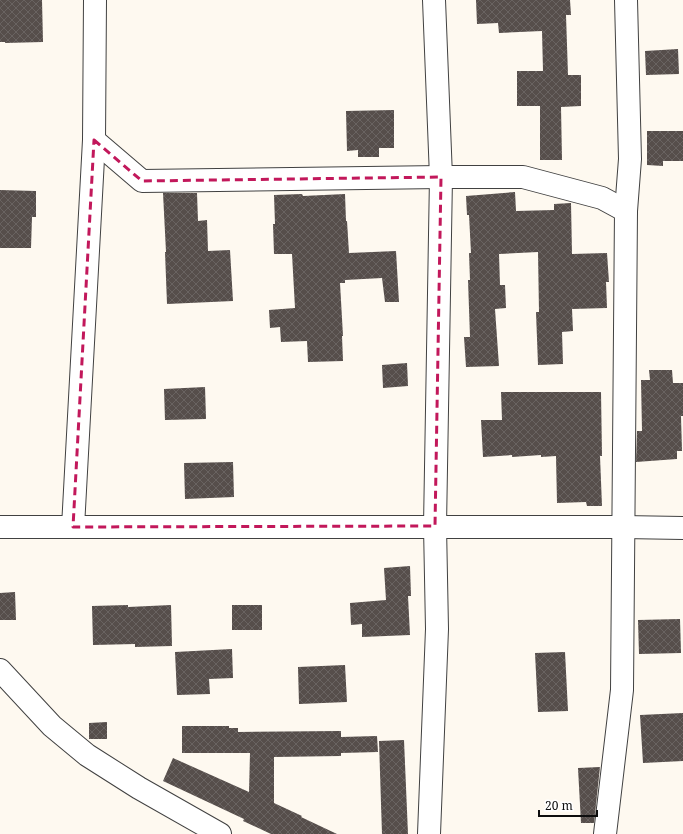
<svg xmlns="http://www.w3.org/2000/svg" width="683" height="834" font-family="'Noto Serif',serif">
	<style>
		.building { fill: url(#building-cross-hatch) }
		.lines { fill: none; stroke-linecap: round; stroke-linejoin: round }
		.minor-casing { stroke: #414141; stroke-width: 24 }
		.minor { stroke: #fff; stroke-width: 22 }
		.marked { fill: none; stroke: #c2185b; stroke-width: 3; stroke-dasharray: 8 5; stroke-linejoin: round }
	</style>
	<defs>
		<pattern id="building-cross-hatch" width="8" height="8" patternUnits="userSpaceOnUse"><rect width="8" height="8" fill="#564e4b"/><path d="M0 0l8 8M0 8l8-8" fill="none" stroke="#696361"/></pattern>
	</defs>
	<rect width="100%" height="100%" fill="#fef9f0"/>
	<g class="building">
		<polygon points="0,0 42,0 43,42 5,43 5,42 0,42"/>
		<polygon points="476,0 570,0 571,15 566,15 568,75 581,75 581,106 561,107 562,160 540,160 540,106 517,106 517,71 543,71 542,31 499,33 498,23 477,24"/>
		<polygon points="678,49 679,74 646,75 645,51"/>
		<polygon points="394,110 394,148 379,148 379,157 358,157 358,150 347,151 346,111"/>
		<polygon points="647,131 683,131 683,161 663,161 663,166 647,165"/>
		<polygon points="0,190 36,191 36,217 32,217 31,248 0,248"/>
		<polygon points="515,192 516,211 554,210 554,204 571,203 572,254 607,253 609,282 606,282 607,308 572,309 573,331 562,332 563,364 538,365 536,312 539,312 538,252 499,254 500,285 505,285 506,308 495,309 499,366 466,367 464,337 470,337 468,280 470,280 469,253 471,253 469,215 467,215 466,196"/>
		<polygon points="163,193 197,193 198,221 207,220 208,251 230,250 233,301 167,304 165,252 166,252"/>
		<polygon points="302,194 303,196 345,194 346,221 347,221 349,253 396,251 399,302 385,302 382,278 345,280 345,283 340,283 343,336 342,336 343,361 308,362 307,341 281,342 280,327 270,328 269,310 295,308 292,254 274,254 273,224 275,224 274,195"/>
		<polygon points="407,363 408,386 383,388 382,365"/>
		<polygon points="649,370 672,370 673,383 683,383 683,416 681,416 682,451 677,451 677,459 636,462 637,431 642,431 641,380 650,380"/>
		<polygon points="205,387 206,419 165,420 164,389"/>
		<polygon points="501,392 601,392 602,456 600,456 602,506 587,506 586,502 557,503 556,456 541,457 541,455 512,457 512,455 483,457 481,420 502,420"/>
		<polygon points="233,462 234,497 185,499 184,463"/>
		<polygon points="410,566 411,596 408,596 410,635 362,637 362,624 351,625 350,603 386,600 384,568"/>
		<polygon points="15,592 16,620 0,620 0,593"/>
		<polygon points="128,605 128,607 171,605 172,646 135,647 135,644 93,645 92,606"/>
		<rect x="232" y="605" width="30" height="25"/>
		<polygon points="680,619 681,653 639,654 638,620"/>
		<polygon points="232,649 233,678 209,679 210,694 177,695 175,652"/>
		<polygon points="565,652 568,711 538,712 535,653"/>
		<polygon points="345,665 347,702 299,704 298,667"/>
		<polygon points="683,713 683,761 643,763 640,715"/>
		<polygon points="107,722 107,739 89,739 89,723"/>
		<polygon points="182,726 229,726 229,728 238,728 238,732 341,731 341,737 377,736 378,752 341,753 341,756 274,757 274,803 302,816 301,817 337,834 271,834 243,821 244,819 163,781 173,758 249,792 250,753 182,753"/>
		<polygon points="404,740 408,834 382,834 379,741"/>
		<polygon points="600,767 594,823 581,823 578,768"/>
	</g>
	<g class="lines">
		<defs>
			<g id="minor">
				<polyline points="94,140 142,181 441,177 523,177 602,198 626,211"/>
				<polyline points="0,527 623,527 683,528"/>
				<polyline points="73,527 94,140 95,0"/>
				<polyline points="0,670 52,726 87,755 139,788 220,834"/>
				<polyline points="429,834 437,629 435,526 441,177 434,0"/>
				<polyline points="605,834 622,690 626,211 630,159 626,0"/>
			</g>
		</defs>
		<use href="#minor" class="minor-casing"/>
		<use href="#minor" class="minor"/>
	</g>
	<path class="marked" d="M94,140L142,181L441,177L435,526L73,527Z"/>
	<path d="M539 810v6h58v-6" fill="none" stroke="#0e0e0e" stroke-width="2"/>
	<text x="545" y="810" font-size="12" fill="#0e0e0e" stroke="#ffffff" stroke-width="3" paint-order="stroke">20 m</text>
</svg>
